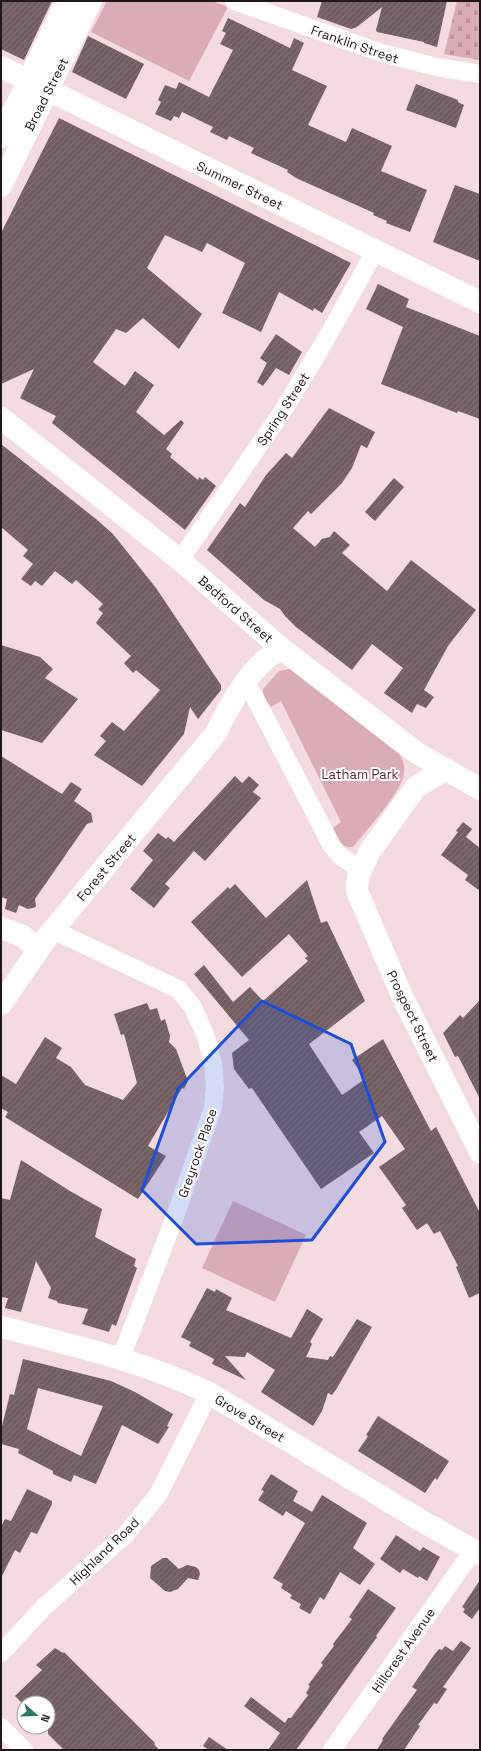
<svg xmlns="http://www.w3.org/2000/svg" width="481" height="1751" font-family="'Space Grotesk',sans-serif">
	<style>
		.cemetery { fill: url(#cemetery-stones) }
		.park { fill: #daacb5 }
		.building { fill: url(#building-hatch); fill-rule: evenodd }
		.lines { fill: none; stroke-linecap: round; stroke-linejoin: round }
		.street { stroke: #fff; stroke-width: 18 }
		.secondary { stroke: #fff; stroke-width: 22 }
		.marked { fill: #1d4ed8; fill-opacity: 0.2; stroke: #1d4ed8; stroke-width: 3; stroke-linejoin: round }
		.labels { text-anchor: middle; stroke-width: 4; stroke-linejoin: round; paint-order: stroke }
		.street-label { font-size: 13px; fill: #201719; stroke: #fff }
		.park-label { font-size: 13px; fill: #622637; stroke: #fff }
	</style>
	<defs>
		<pattern id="cemetery-stones" width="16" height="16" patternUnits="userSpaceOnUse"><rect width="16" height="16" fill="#daacb5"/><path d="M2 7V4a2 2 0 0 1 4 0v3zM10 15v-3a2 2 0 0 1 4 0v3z" fill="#bb939b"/></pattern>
		<pattern id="building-hatch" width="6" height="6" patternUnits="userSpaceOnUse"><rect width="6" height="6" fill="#735e62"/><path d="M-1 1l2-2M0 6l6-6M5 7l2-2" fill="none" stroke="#857578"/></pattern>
	</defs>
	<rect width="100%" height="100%" fill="#f4dbe0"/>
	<polygon class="cemetery" points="457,1 480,1 480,60 444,54"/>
	<g class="park">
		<polygon points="107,1 212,1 228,7 189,81 91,32"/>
		<path d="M290,669L400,755C403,761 405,766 404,773C403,790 366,831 353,847C341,848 335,840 333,828L341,822L281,701L271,707L263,698V689L279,671Z"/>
		<polygon points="233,1201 306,1235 275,1302 202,1268"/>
	</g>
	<g class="building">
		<polygon points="1,1 52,1 24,60 1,49"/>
		<polygon points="322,1 447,1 437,47 424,43 424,42 377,32 376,30 382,7 357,27 351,29 317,17"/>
		<polygon points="228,18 290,48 294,38 304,43 292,70 327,86 308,125 346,142 352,128 392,146 381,171 427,190 410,232 386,223 387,221 373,215 374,213 296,178 287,172 288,170 251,153 254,148 229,136 227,140 210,132 213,127 182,112 179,118 174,116 171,121 155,114 161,102 158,100 165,85 176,89 179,82 209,97 233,50 220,44 226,33 222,31"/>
		<polygon points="88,36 144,64 126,99 72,72"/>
		<polygon points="416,84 458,100 458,102 464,105 456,128 406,110"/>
		<polygon points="59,118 351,263 322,313 314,308 313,311 279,292 261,332 222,313 245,263 207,243 202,252 165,235 147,268 202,314 179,349 143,318 126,333 116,329 93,362 125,386 135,371 154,385 136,412 164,435 181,420 184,423 166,449 172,454 170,457 198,480 199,477 203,480 205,477 216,486 185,530 52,423 56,416 20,398 34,369 1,384 1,233"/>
		<polygon points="455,185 480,194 480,261 433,242"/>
		<polygon points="378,284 409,299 406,307 480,336 480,419 458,411 457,413 381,384 403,327 366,309"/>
		<polygon points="276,334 302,352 289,375 276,368 263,386 257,382 267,363 260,358"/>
		<polygon points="329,408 375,432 367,448 361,445 352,468 342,483 311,514 308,511 293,528 315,547 322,539 330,537 334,531 350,545 342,553 387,591 411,560 476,610 448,646 424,690 434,697 426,708 417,704 412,713 384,693 403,668 372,644 352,670 296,627 285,616 280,609 264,600 207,550 240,503 245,507 266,475 286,453 292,458"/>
		<polygon points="1,444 96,519 113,534 156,588 221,685 221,690 198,719 190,707 184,734 142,786 94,755 106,741 100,736 112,722 124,731 160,690 136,670 133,673 124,663 131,656 96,623 103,613 98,609 103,604 76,580 72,584 55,571 42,586 35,581 31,586 21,579 33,564 23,556 28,550 1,527"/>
		<polygon points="394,478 404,487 375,521 365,512"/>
		<polygon points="1,645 40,657 53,669 45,678 78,699 42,743 1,730"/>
		<polygon points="1,756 62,794 71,782 82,789 74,801 91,813 93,822 87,824 35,899 36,907 28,909 19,905 16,913 5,909 7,899 1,897"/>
		<polygon points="235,776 242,783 249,776 259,785 253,792 261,798 205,861 194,851 165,884 170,888 154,908 130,889 153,860 143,851 158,833 166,839 168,837 174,842"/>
		<polygon points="463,822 472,829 466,837 480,848 480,891 465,880 468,875 441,855 458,832 456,831"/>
		<polygon points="307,880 321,923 327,921 365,1001 309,1044 342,1095 365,1079 352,1060 383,1039 431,1131 436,1127 480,1213 480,1293 469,1298 456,1267 458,1266 440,1231 434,1234 427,1223 417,1230 402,1208 406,1205 379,1167 405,1149 382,1116 359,1132 374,1153 321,1189 252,1088 249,1089 234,1069 232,1053 249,1040 194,974 204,965 233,1002 250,987 263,1001 308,961 305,958 308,956 289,934 242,977 191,922 228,887 230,889 235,884 266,918"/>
		<polygon points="480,1000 480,1099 458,1056 455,1057 443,1033 460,1015 463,1018"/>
		<polygon points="147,1003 150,1010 157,1008 161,1021 165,1019 170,1036 169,1042 176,1049 188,1081 184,1089 182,1088 148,1146 166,1156 138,1199 5,1117 8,1112 1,1108 1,1075 16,1084 45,1037 62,1048 56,1058 71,1067 85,1085 123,1100 137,1083 124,1034 121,1035 114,1014"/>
		<polygon points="21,1160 70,1191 102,1209 95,1237 136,1259 134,1266 137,1268 116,1326 112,1324 109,1332 82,1324 88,1309 58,1303 57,1301 48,1298 51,1288 36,1261 21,1312 5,1308 8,1298 1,1297 1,1198 10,1200"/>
		<polygon points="207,1288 215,1292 216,1289 232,1298 226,1310 291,1338 307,1309 323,1319 310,1342 312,1344 306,1357 328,1360 330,1356 333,1357 357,1319 372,1327 337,1388 332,1395 328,1393 322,1411 313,1426 261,1392 275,1370 247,1352 245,1357 225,1356 246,1380 212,1364 214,1359 189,1346 191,1342 181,1337"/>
		<path d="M23,1359L111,1381L135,1392L173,1414L167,1426L169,1427L158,1444L122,1425L96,1484L74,1475L71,1482L53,1474V1471L18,1453L19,1449L1,1444V1430L10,1394L14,1395ZM38,1388L103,1406L81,1456L27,1429Z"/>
		<polygon points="378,1416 449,1461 437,1480 435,1478 425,1493 358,1451 368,1436 366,1435"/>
		<polygon points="271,1474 298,1491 293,1501 312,1512 322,1495 367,1523 353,1548 375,1564 360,1585 340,1572 324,1600 320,1597 310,1614 299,1608 301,1604 290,1598 292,1595 281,1588 283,1584 273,1578 305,1523 286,1511 283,1516 258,1500 264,1491 261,1490"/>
		<polygon points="27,1489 52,1501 52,1504 37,1534 31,1532 20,1553 15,1550 1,1578 1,1527 5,1519 11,1521"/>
		<polygon points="396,1535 420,1551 423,1547 440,1557 427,1581 419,1576 418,1578 403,1569 400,1573 380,1559"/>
		<polygon points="163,1558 167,1558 179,1569 187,1565 196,1567 199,1570 200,1574 198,1580 188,1578 178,1589 170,1592 165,1591 150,1578 151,1566"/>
		<polygon points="480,1580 480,1608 472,1619 463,1612 465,1609 462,1607"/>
		<polygon points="368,1589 396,1608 376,1636 377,1637 296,1750 268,1750 280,1733 244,1706 251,1697 285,1723 288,1718 291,1718 308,1695 306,1693 310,1686 308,1685 323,1665 321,1663 334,1646 333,1644 352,1619 349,1617"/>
		<polygon points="461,1641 471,1648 443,1687 447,1689 437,1704 434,1703 418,1725 420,1726 404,1750 377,1750 383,1740 382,1739 417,1690 412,1687 434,1655 439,1649 442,1650 445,1646 453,1651"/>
		<polygon points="55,1648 63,1653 64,1652 155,1743 154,1744 159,1750 64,1750 48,1734 48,1703 22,1703 15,1696 42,1670 36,1665"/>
		<polygon points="209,1737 228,1750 209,1750 203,1746"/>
	</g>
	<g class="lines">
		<g class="street">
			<polyline points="234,1 382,53 437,67 480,74"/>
			<polyline points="180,560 284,409 325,341 375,251"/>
			<polyline points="244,686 253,694 332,846 340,856 361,870"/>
			<polyline points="53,930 178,989 193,1007 206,1037 213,1063 215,1087 213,1108 174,1219 121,1358"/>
			<polyline points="1,1653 44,1607 125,1535 158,1495 209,1393"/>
			<polyline points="1,1727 24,1750"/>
			<polyline points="332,1750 465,1562 476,1551"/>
		</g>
		<g class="secondary">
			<polyline points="1,67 480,302"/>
			<polyline points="1,137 67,1"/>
			<polyline points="1,186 91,1"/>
			<polyline points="1,418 180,560 282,649 417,753 480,789"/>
			<polyline points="446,769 416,787 370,851 358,877 357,891 402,996 480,1152"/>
			<polyline points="1,928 23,936 38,950"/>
			<path d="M1,1004L48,936L216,733C228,707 254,660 282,649"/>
			<path d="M1,1327C72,1345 143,1361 209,1393L420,1520L480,1554"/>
		</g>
	</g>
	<path class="marked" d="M262,1001L351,1044L385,1142L312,1240L196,1244L142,1190L178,1089Z"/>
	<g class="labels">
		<g class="street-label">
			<text transform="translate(355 44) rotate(19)" y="5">Franklin Street</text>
			<text transform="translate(46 94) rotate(-63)" y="5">Broad Street</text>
			<text transform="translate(240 185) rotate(26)" y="5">Summer Street</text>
			<text transform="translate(283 409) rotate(-57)" y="5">Spring Street</text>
			<text transform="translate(236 609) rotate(41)" y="5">Bedford Street</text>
			<text transform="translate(106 867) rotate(-50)" y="5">Forest Street</text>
			<text transform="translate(413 1016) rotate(64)" y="5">Prospect Street</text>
			<text transform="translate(197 1153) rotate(-71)" y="5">Greyrock Place</text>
			<text transform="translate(250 1418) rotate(31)" y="5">Grove Street</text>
			<text transform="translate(104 1551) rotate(-44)" y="5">Highland Road</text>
			<text transform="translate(403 1650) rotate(-55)" y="5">Hillcrest Avenue</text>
		</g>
		<g class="park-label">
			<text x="360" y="779">Latham Park</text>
		</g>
	</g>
	<rect width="481" height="1751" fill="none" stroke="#201719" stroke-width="4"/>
	<g transform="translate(36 1715) rotate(110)"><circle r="19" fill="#ffffff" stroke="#a6a2a3"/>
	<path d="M0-3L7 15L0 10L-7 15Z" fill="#2b736a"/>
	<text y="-6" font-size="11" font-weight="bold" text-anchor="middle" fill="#201719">N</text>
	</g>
</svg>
